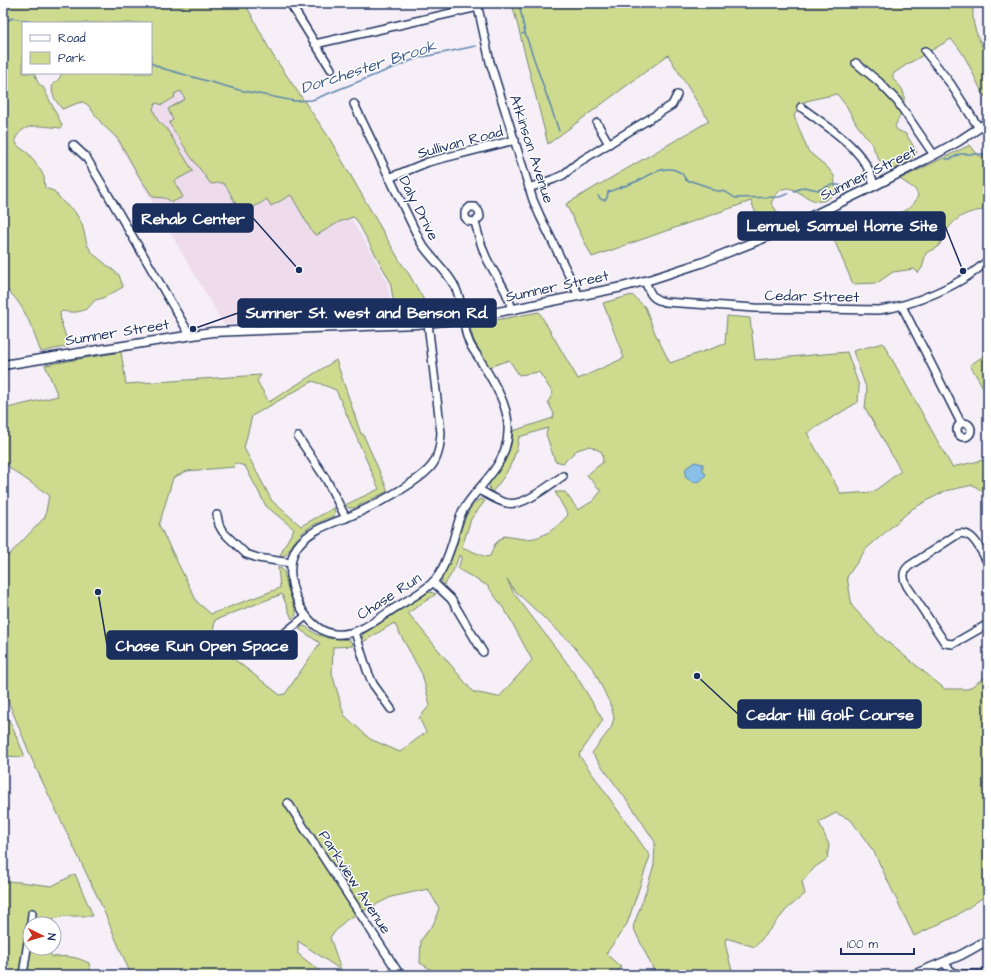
<svg xmlns="http://www.w3.org/2000/svg" width="991" height="978" font-family="'Architects Daughter',sans-serif">
	<style>
		.built { fill: #eedced }
		.green { fill: #cedb8e; stroke: #748576 }
		.water { fill: #88c0e7; stroke: #5c86b0 }
		.lines { fill: none; stroke-linecap: round; stroke-linejoin: round }
		.stream { stroke: #5c86b0; stroke-width: 1.5 }
		.minor-casing { stroke: #1b2f5e; stroke-width: 10 }
		.major-casing { stroke: #1b2f5e; stroke-width: 11 }
		.minor { stroke: #fff; stroke-width: 7 }
		.major { stroke: #fff; stroke-width: 8 }
		.labels { text-anchor: middle; stroke-width: 3; stroke-linejoin: round; paint-order: stroke }
		.street-label { font-size: 15px; fill: #1b2f5e; stroke: #fff }
		.water-label { font-size: 16px; font-style: italic; fill: #3c5a87; stroke: #fff }
		.leader { fill: none; stroke: #1b2f5e; stroke-width: 1.5 }
		.callout-dot { fill: #1b2f5e; stroke: #fff; stroke-width: 1.5 }
		.callout { fill: #1b2f5e; stroke: #1b2f5e; stroke-width: 1.5 }
		.callout-label { font-size: 16px; text-anchor: middle; font-weight: bold; fill: #fff }
	</style>
	<rect width="100%" height="100%" fill="#f7eff7"/>
	<filter id="ink" filterUnits="userSpaceOnUse"><feTurbulence type="fractalNoise" baseFrequency=".025" numOctaves="2"/><feDisplacementMap in="SourceGraphic" scale="8" xChannelSelector="R" yChannelSelector="G"/><feConvolveMatrix kernelMatrix="1 2 1 2 8 2 1 2 1" color-interpolation-filters="sRGB"/></filter>
	<g filter="url(#ink)">
		<polygon class="built" points="151,73 272,84 382,271 387,282 390,297 390,304 388,317 224,325 87,90"/>
		<g class="green">
			<path d="M3,3H245L272,54L328,136L401,263L407,271L434,317L396,316L390,281L356,219L353,217L339,222L317,235L314,234L311,230L291,195L271,206L267,199C261,203 251,210 244,210C235,210 229,185 222,183C219,182 215,184 212,184L210,183L189,154L169,123L173,120L168,109L185,99L181,91L174,94L175,97L162,105L157,103L155,104L153,109L158,121L166,128L193,171L174,181L183,197L172,202L165,198L153,197L140,178L118,139L102,124L88,105L83,102L78,103L62,109C56,101 50,94 53,84L59,79L62,73H151V23H23V73H35V75L38,83L43,87L62,125L61,128C45,127 23,120 15,140L18,146L29,154L41,171L44,177L45,188L54,191L63,202L75,212L82,224L87,244L92,253L119,275L123,287C113,292 107,298 95,300C93,302 91,305 89,307C82,313 71,313 62,311L60,313L61,322L69,346L41,352C32,329 24,301 3,287Z"/>
			<path d="M512,3H979L973,8C971,34 984,42 988,64C990,75 988,89 988,101C974,82 969,56 951,39L906,65L893,74V79C896,82 899,85 902,89C908,98 900,117 895,126L897,130L906,134L917,152C904,167 905,171 884,167L879,160L871,143L857,125L847,107L837,94L810,100L801,103L794,116L808,151L828,168L834,176L836,190C817,219 798,182 783,189C778,191 774,198 771,203L778,213C773,219 764,216 757,216L751,201L592,257L566,204L709,121L668,55L548,144Z"/>
			<path d="M970,145L979,156H988V210C971,210 955,216 946,232C943,237 941,244 937,248C934,250 929,251 926,253L922,268L918,273L914,269L893,272L877,283L853,284L832,235V230H836L841,236H844L852,230H856C866,243 877,235 877,221H880L884,223C893,221 893,217 900,213C910,207 914,207 918,195L915,189L900,179Z"/>
			<path d="M632,295L645,307L655,333L670,363L725,344L727,316L750,318L755,360L847,352L859,386L858,402L807,433L841,494L873,492L901,471L865,408L867,390L853,351L883,343L952,467L988,459V495L973,485L945,491L912,509L866,549L847,577L852,606L879,635L945,689H968L988,675V894L956,916L914,936L874,852L851,820L836,813L819,822L829,845L827,859L815,867L802,882L805,894L787,909L755,947L726,938L725,943L733,975H656L633,927L645,894L654,865L655,842L634,810L592,753L611,728L614,718L611,706L594,670L570,642L514,590L507,579L513,592L574,672L603,720L579,755L650,856L627,924L606,954L621,967L615,975H440L420,963L421,940L434,923L439,908L428,889L391,897L346,920L330,937L341,970L298,941V954L325,975H131L100,902L33,762L5,693L3,695V557L9,555L45,517L49,495L11,469L3,458V409L58,396L45,365L121,352L126,384L261,375L257,381L269,402L336,360L361,434H363L388,491L354,508H349L345,505L379,489L336,390L313,381L252,416L244,448L272,501L301,526L334,508L335,513L333,516C308,527 300,530 286,555L280,556L286,543L294,529L266,506L245,466L235,463L234,467L187,471L173,478L159,525L197,602L211,614L280,588L278,567L282,569L284,572L287,585L296,612V615L292,619L282,594L215,620L213,633L220,648L280,695L285,694L320,643L299,629L303,626L306,627L316,634L328,638L350,640L353,646L333,647L332,673L344,715L370,739L400,752L426,732L419,718L430,705L422,674L394,623L363,642L362,638L363,634L427,593L430,592L436,594L408,613L473,692L499,697L532,660L508,615L488,586L458,569L462,556L459,555C456,566 451,576 444,585C442,583 441,582 442,579C442,575 450,562 452,557C458,543 465,504 481,499L485,501L471,519L462,547L486,557L490,556L495,544L504,536C511,537 520,539 527,539C545,538 556,528 568,515L555,492H565L578,510L593,501L601,491L587,475L603,462L602,452L590,446L577,450L563,463L555,461L546,434L548,428L519,437C516,459 506,476 492,492L490,491L489,484C501,467 511,452 513,431L553,418L554,414L548,402L553,393L539,372L519,375L509,360L489,367L474,341L470,328L474,324L539,312L578,379L624,358L603,303Z"/>
			<polygon points="988,353 988,396 970,365"/>
			<polygon points="3,706 24,754 23,757 3,756"/>
			<path d="M75,874L93,916H64L52,920L51,924H30V948H48L52,957C68,956 74,956 89,963L91,975H3V881L20,882L52,886Z"/>
		</g>
		<path class="water" d="M695,462L703,464V471L706,474C701,484 693,484 685,477L686,468Z"/>
		<g class="lines">
			<g class="stream">
				<polyline points="519,3 525,33 522,34"/>
				<polyline points="3,22 13,18 36,23"/>
				<polyline points="525,33 559,131"/>
				<polyline points="151,63 161,68 239,90 294,101 312,100 418,58 476,46"/>
				<polyline points="946,159 950,159 960,154 988,154"/>
				<polyline points="794,191 804,187 818,190 831,185 838,185 853,189"/>
				<path d="M598,196L602,200H605L607,198L608,192C618,188 628,185 638,181C650,175 668,162 682,174C684,176 685,179 687,181H691L709,187L712,190L726,192L735,198L779,197L788,194"/>
			</g>
			<defs>
				<g id="minor">
					<polyline points="290,3 331,69"/>
					<polyline points="477,3 490,62 533,200 540,216 579,296"/>
					<polyline points="315,44 478,7"/>
					<polyline points="925,51 950,83 979,128"/>
					<polyline points="856,63 879,82 897,101 934,155"/>
					<path d="M354,104L420,241C429,257 445,268 454,285C460,295 462,308 464,319C465,326 465,333 468,339C470,347 476,353 480,360C497,387 516,416 505,449C497,474 474,490 462,512C457,523 455,536 451,547C447,559 442,573 433,582C422,593 406,601 393,609C375,621 358,636 335,634C302,631 279,574 297,547C309,530 330,524 348,517C368,509 422,481 433,464C439,455 440,444 441,433L428,323"/>
					<path d="M801,107C828,128 868,150 874,186"/>
					<polyline points="597,123 609,144"/>
					<polyline points="73,145 86,157 190,335"/>
					<polyline points="389,178 428,162 515,140"/>
					<polyline points="529,188 554,179 563,175 579,162 672,105 677,95"/>
					<path d="M475,222L468,221L465,217V212L470,207H475L479,212L480,217L475,222C478,234 481,246 486,257C495,276 508,290 512,310"/>
					<path d="M645,281C650,293 651,299 665,302L755,308L879,310C912,306 964,284 988,260"/>
					<polyline points="902,306 961,423"/>
					<circle cx="964" cy="430" r="7"/>
					<polyline points="298,437 326,479 346,518"/>
					<path d="M479,490C487,494 497,501 507,503C524,507 549,485 563,476"/>
					<polyline points="217,515 219,525 223,532 246,554 258,558 291,563"/>
					<path d="M988,563C981,552 974,530 958,534L909,566C902,572 903,578 907,586L945,643L953,644L988,624"/>
					<polyline points="433,582 451,599 483,652"/>
					<polyline points="355,632 367,670 373,684 391,709"/>
					<polyline points="275,641 306,616"/>
					<polyline points="288,803 400,975"/>
					<polyline points="31,924 32,913"/>
					<path d="M945,963C952,977 962,974 976,974"/>
					<polyline points="929,969 935,975"/>
					<polyline points="23,975 30,928"/>
					<polyline points="974,975 988,973"/>
				</g>
				<g id="major">
					<polyline points="3,365 212,332 416,324 464,319 622,287 652,279 701,263 779,232 874,186 934,155 959,141 988,122"/>
					<polyline points="913,975 961,955 988,940"/>
				</g>
			</defs>
			<use href="#minor" class="minor-casing"/>
			<use href="#major" class="major-casing"/>
			<use href="#minor" class="minor"/>
			<use href="#major" class="major"/>
		</g>
	</g>
	<g class="labels">
		<g class="street-label">
			<text transform="translate(460 142) rotate(-15)" y="5">Sullivan Road</text>
			<text transform="translate(532 149) rotate(72)" y="5">Atkinson Avenue</text>
			<text transform="translate(868 173) rotate(-26)" y="5">Sumner Street</text>
			<text transform="translate(419 208) rotate(63)" y="5">Daly Drive</text>
			<text transform="translate(557 286) rotate(-12)" y="5">Sumner Street</text>
			<text transform="translate(812 296) rotate(1)" y="5">Cedar Street</text>
			<text transform="translate(117 332) rotate(-9)" y="5">Sumner Street</text>
			<text transform="translate(389 596) rotate(-33)" y="5">Chase Run</text>
			<text transform="translate(355 882) rotate(57)" y="5">Parkview Avenue</text>
		</g>
		<g class="water-label">
			<text transform="translate(368 66) rotate(-18)" y="6">Dorchester Brook</text>
		</g>
	</g>
	<path class="leader" d="M299 270L253 218M963 271L945 226M193 329L238 313M98 592L107 645M697 676L738 714"/>
	<g class="callout-dot">
		<circle cx="299" cy="270" r="4"/>
		<circle cx="963" cy="271" r="4"/>
		<circle cx="193" cy="329" r="4"/>
		<circle cx="98" cy="592" r="4"/>
		<circle cx="697" cy="676" r="4"/>
	</g>
	<g class="callout">
		<rect x="133" y="204" width="120" height="28" rx="4"/>
		<rect x="738" y="212" width="207" height="28" rx="4"/>
		<rect x="238" y="299" width="258" height="28" rx="4"/>
		<rect x="107" y="631" width="190" height="28" rx="4"/>
		<rect x="738" y="700" width="183" height="28" rx="4"/>
	</g>
	<g class="callout-label">
		<text x="193" y="224">Rehab Center</text>
		<text x="842" y="231">Lemuel, Samuel Home Site</text>
		<text x="367" y="318">Sumner St. west and Benson Rd.</text>
		<text x="202" y="651">Chase Run Open Space</text>
		<text x="830" y="720">Cedar Hill Golf Course</text>
	</g>
	<rect width="991" height="978" fill="none" stroke="#fff" stroke-width="16"/>
	<rect x="8" y="8" width="975" height="962" fill="none" stroke="#1b2f5e" stroke-width="1.5" filter="url(#ink)"/>
	<rect x="22" y="22" width="130" height="52" fill="#ffffff" stroke="#a4acbf"/>
	<rect x="30" y="35" width="20" height="6" fill="#ffffff" stroke="#a4acbf"/>
	<text x="58" y="42" font-size="12" fill="#1b2f5e">Road</text>
	<rect x="30" y="52" width="20" height="12" fill="#cedb8e" stroke="#a4acbf"/>
	<text x="58" y="62" font-size="12" fill="#1b2f5e">Park</text>
	<g transform="translate(42 936) rotate(95)"><circle r="19" fill="#ffffff" stroke="#a4acbf"/>
	<path d="M0-3L7 15L0 10L-7 15Z" fill="#c8321e"/>
	<text y="-6" font-size="11" font-weight="bold" text-anchor="middle" fill="#1b2f5e">N</text>
	</g>
	<path d="M841 948v6h73v-6" fill="none" stroke="#1b2f5e" stroke-width="2"/>
	<text x="847" y="948" font-size="12" fill="#1b2f5e" stroke="#ffffff" stroke-width="3" paint-order="stroke">100 m</text>
</svg>
